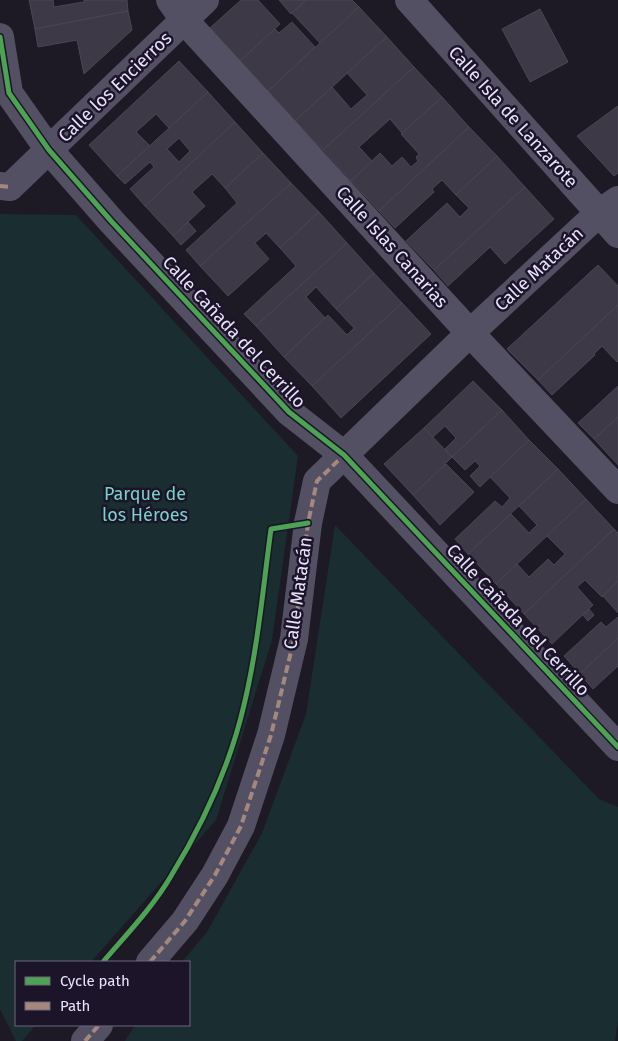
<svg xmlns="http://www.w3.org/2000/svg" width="618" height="1041" font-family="'Fira Sans',sans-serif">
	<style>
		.green { fill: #1a2d31 }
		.building { fill: #3d3946; stroke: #4b4657; fill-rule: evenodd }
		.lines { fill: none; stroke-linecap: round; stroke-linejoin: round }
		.minor { stroke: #545064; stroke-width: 28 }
		.quiet { stroke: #a5887d; stroke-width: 4; stroke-dasharray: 8 4; stroke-linecap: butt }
		.cycleway-casing { stroke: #1c152a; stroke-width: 8 }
		.cycleway { stroke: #4ca352; stroke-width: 5 }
		.labels { text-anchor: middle; stroke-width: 5; stroke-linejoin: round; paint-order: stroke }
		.street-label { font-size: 18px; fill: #e8e2fb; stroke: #1c152a }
		.park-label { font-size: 18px; fill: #76d3c8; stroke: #1c152a }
	</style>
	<rect width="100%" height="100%" fill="#1d1a25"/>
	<g class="green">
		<polygon points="0,214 76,215 298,456 272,640 216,820 91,962 16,962 16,1025 36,1025 22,1041 16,1041 0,1009"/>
		<polygon points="335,525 599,799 618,807 618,1020 615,1041 125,1041 135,1025 189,1025 189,962 182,962 207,932 262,833 306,714"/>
	</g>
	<g class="building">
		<polygon points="29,0 53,0 54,7 84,2 84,0 127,0 128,11 35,29"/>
		<polygon points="241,0 258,0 280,24 240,61 210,28"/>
		<polygon points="279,0 306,0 291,14"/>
		<polygon points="306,0 352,0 359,7 320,43 292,13"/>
		<polygon points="359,7 387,37 295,121 268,91"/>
		<polygon points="540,9 568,62 530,82 502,29"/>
		<polygon points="128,11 132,30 84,74 77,40 38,47 35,29"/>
		<polygon points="292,22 315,47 268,91 240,61 275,29 279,33"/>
		<polygon points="387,37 414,67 323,150 295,121 332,87 351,109 367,95 347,73"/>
		<polygon points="179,61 208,92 169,128 156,114 136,132 150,146 117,176 89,145"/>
		<polygon points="414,67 442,97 402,133 390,119 359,147 372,161 351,181 323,150"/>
		<path d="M208,92L235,122L145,206L130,189L154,167L150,162L125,184L117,176ZM179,138L190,151L179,162L167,149Z"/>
		<polygon points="442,97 469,127 379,211 351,181 380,153 392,166 402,157 411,167 418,161 416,157 419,154 401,134"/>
		<polygon points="618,106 618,173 614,176 577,136"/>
		<polygon points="235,122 263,153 225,188 212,174 192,192 205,206 173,236 145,206"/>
		<polygon points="469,127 497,156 456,195 442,180 432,189 434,192 395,228 379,211"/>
		<polygon points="263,153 291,183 200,266 186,250 237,203 225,188"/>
		<polygon points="497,156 525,187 434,270 406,241 447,203 460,217 469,208 456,195"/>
		<polygon points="291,183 319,212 280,248 266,233 255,243 269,259 228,296 200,266"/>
		<polygon points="525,187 554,219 505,264 490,247 448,286 434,270"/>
		<polygon points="319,212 347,243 256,326 244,314 296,266 280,248"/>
		<polygon points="188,222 196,231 181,245 173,236"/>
		<polygon points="347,243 374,273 336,309 316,287 306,297 325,318 284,357 256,326"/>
		<polygon points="598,265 618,286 618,305 538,380 507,349"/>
		<polygon points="374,273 402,303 312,386 284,357 328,315 347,335 354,328 336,309"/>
		<polygon points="402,303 431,334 341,418 312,386"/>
		<polygon points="618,305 618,361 617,362 602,346 594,354 595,355 552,395 538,380"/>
		<polygon points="473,381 502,410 452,457 445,449 456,438 445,426 433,437 424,428"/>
		<polygon points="618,386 618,417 594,439 578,423"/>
		<polygon points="502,410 529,440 480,487 470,476 480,466 475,461 465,470 452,457"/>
		<polygon points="618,417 618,465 594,439"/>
		<polygon points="424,428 452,457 413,495 384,464"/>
		<polygon points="529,440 558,469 468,554 455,539 495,501 502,507 510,498 490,477"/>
		<polygon points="446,464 474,492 440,525 413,495"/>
		<polygon points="558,469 586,499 496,584 468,554 511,514 529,533 537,525 519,506"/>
		<polygon points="586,499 614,529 524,614 496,584 517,564 529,577 548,559 554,565 565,554 547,536"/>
		<polygon points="614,529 618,533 618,581 602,597 585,580 577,587 593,605 552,644 524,614"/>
		<polygon points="618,581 618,613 603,596"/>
		<polygon points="589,609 594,615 588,621 583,615"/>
		<polygon points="618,617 618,638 580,674 564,656 601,622 606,627"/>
		<polygon points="618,638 618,666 593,689 580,674"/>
	</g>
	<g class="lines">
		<g class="minor">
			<polyline points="170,0 184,20 470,333 618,490"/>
			<polyline points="409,0 618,234"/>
			<polyline points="0,37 9,93 49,150 112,222 289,412 344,455 618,747"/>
			<polyline points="0,186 10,187 205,0"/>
			<polyline points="150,962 185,921 215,875 241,826 271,735 294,639 308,523 317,481 470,333 599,213 618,200"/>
			<polyline points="85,1041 99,1025"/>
		</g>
		<g class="quiet">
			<polyline points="0,186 10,187"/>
			<polyline points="150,962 185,921 215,875 241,826 271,735 294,639 308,523 317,481 344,455"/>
			<polyline points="85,1041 99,1025"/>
		</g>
		<defs>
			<g id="cycleway">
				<polyline points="0,37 9,93 49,150 112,222 289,412 344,455 618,747"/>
				<path d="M103,962C126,935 153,907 171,876C203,824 230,765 244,705C258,647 263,588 271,529L308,523"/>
			</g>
		</defs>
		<use href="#cycleway" class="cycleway-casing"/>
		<use href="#cycleway" class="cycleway"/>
	</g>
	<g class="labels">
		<g class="street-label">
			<text transform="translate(115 87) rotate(-44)" y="6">Calle los Encierros</text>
			<text transform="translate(513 117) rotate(48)" y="6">Calle Isla de Lanzarote</text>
			<text transform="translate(392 247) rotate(48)" y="6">Calle Islas Canarias</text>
			<text transform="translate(539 269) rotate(-43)" y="6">Calle Matacán</text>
			<text transform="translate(234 332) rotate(47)" y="6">Calle Cañada del Cerrillo</text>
			<text transform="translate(298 593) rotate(-82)" y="6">Calle Matacán</text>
			<text transform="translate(518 620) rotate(47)" y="6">Calle Cañada del Cerrillo</text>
		</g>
		<g class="park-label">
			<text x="145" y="500">Parque de<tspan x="145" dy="21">los Héroes</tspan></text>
		</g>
	</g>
	<rect x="15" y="961" width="175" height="65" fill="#1c152a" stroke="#6e677e"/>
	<rect x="25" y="977" width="25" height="8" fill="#4ca352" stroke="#6e677e"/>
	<text x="60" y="986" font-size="15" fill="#e8e2fb">Cycle path</text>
	<rect x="25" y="1002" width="25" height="8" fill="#a5887d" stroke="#6e677e"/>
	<text x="60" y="1011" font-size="15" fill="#e8e2fb">Path</text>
</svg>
